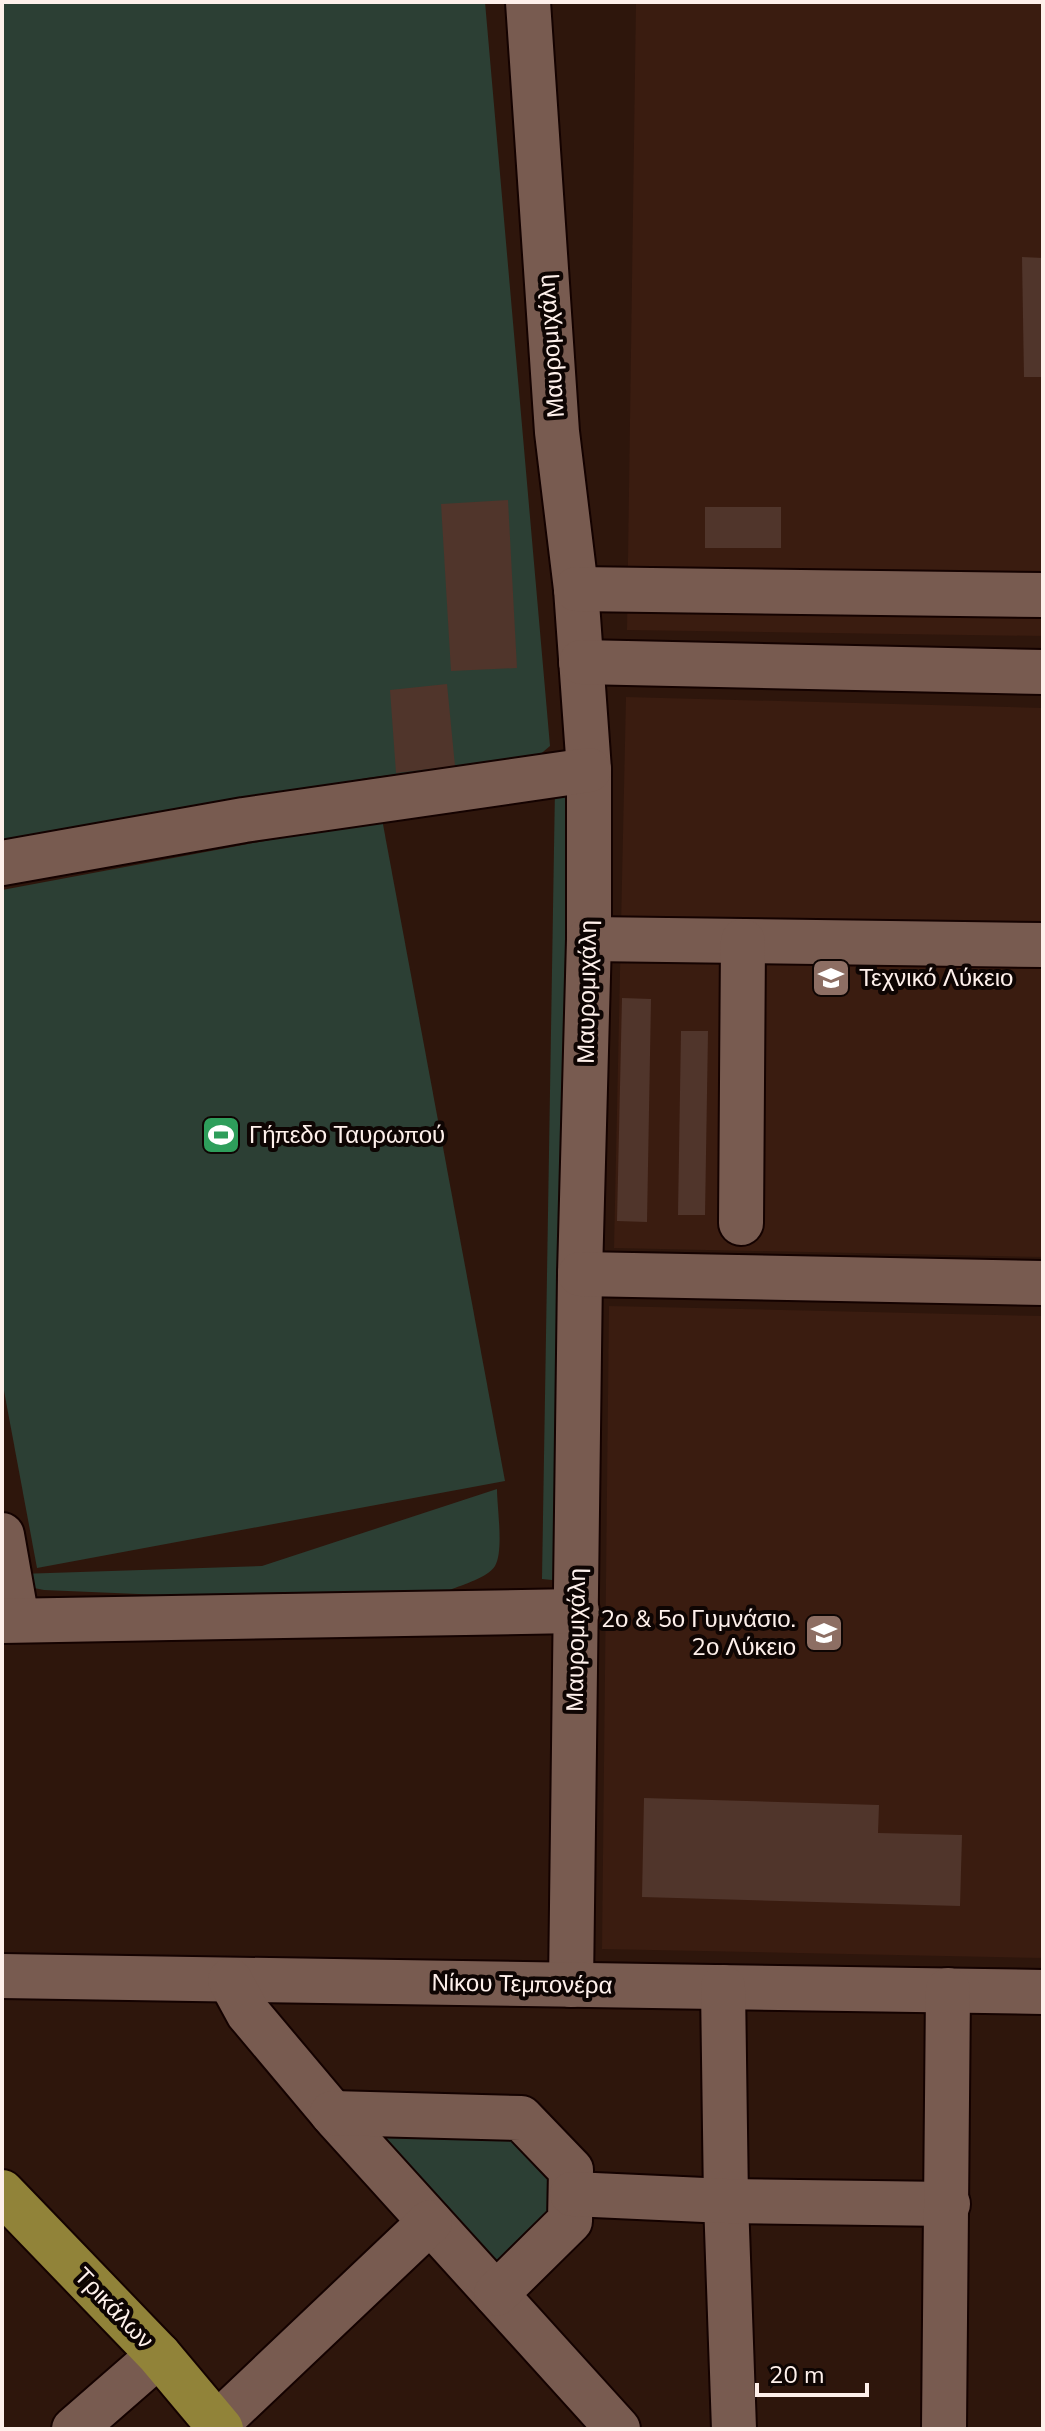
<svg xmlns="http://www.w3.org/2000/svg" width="1045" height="2431" font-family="'Nunito Sans',sans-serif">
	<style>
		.built { fill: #3a1c10 }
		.green { fill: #2c3f34 }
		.building { fill: #50352b }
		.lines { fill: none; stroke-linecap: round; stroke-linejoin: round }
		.minor-casing { stroke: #140200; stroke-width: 48 }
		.major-casing { stroke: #140200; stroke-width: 48 }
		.minor { stroke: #785b50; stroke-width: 44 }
		.major { stroke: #918339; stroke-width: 44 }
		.labels { text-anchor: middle; stroke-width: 8; stroke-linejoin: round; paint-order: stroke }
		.street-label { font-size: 24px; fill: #fef0eb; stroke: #0e0503 }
		.poi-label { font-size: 24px; fill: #fef0eb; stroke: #0e0503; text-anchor: start }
	</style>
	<rect width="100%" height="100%" fill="#2e160c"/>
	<g class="built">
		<polygon points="636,2 1043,2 1043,636 627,630"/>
		<polygon points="626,697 1043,708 1043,1257 614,1248"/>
		<polygon points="609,1306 1043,1316 1043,1958 602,1949"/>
	</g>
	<g class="green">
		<polygon points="2,2 485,2 550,746 537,757 367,778 2,846"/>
		<polygon points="568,786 554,1578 552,1580 542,1579 555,788"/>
		<polygon points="382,819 505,1481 37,1568 2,1380 2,890"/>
		<path d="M497,1489C497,1507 504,1551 495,1566C487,1578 464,1584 450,1590L185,1596L44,1590L24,1586L19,1574L262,1566Z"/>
		<polygon points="339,2119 518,2123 564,2173 564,2216 491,2287"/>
	</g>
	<g class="building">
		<polygon points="1022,257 1043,258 1043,377 1024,377"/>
		<polygon points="508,500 517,668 451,671 441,504"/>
		<rect x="705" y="507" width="76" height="41"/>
		<polygon points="447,684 455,766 396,773 390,690"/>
		<polygon points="622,998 651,999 647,1222 617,1221"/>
		<polygon points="681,1031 708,1031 705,1215 678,1215"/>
		<polygon points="644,1798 879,1805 878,1833 962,1835 960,1906 642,1897"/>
	</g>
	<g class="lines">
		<defs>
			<g id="minor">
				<polyline points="528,2 557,432 576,589 589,770 589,939 580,1274 571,1985"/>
				<polyline points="576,589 1043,595"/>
				<polyline points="581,662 1043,672"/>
				<polyline points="2,863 244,820 589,770"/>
				<polyline points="589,939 1043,945"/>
				<polyline points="741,1223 743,941"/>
				<polyline points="580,1274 1043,1283"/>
				<polyline points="2,1535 17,1620"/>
				<polyline points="2,1621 577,1611"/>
				<polyline points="2,1976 1043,1992"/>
				<polyline points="230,1980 248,2013 338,2120 618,2429"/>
				<polyline points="723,1987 726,2201 734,2429"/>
				<polyline points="332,2113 521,2118 571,2170 570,2221 496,2294"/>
				<polyline points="572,2194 726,2201 948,2204"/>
				<polyline points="217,2424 430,2222"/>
				<polyline points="74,2429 159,2355"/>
				<polyline points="944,2429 948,1990"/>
			</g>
			<polyline id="major" points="2,2192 159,2355 221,2429"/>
		</defs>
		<use href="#minor" class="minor-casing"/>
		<use href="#major" class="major-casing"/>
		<use href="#minor" class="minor"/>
		<use href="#major" class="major"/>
	</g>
	<defs>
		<symbol id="school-square" viewBox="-11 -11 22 22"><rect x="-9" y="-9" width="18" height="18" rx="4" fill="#8d6e63" stroke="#0e0503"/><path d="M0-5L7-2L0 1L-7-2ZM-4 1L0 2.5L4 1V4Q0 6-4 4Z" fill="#fff"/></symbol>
		<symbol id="stadium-square" viewBox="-11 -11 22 22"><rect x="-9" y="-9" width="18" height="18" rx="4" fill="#2e9e5b" stroke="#0e0503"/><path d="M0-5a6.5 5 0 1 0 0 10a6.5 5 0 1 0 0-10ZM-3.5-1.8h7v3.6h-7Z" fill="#fff"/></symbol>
	</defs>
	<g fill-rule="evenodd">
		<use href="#school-square" x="809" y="956" width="44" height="44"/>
		<use href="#stadium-square" x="199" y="1113" width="44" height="44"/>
		<use href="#school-square" x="802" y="1611" width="44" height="44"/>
	</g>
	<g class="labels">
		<g class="street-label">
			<text transform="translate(551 346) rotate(-94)" y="8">Μαυρομιχάλη</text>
			<text transform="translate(587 992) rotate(-89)" y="8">Μαυρομιχάλη</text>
			<text transform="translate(576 1640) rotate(-89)" y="8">Μαυρομιχάλη</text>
			<text transform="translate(522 1984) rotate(1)" y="8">Νίκου Τεμπονέρα</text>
			<text transform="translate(114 2308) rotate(46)" y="8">Τρικάλων</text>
		</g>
		<g class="poi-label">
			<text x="859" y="986">Τεχνικό Λύκειο</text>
			<text x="249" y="1143">Γήπεδο Ταυρωπού</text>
			<text x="796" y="1627" text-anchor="end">2ο &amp; 5ο Γυμνάσιο.<tspan x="796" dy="28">2ο Λύκειο</tspan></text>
		</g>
	</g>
	<rect width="1045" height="2431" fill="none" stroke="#fef0eb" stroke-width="8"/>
	<path d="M757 2383v12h110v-12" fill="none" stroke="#fef0eb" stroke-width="4"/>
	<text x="769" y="2383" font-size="24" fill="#fef0eb" stroke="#0e0503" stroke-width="6" paint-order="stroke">20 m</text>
</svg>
